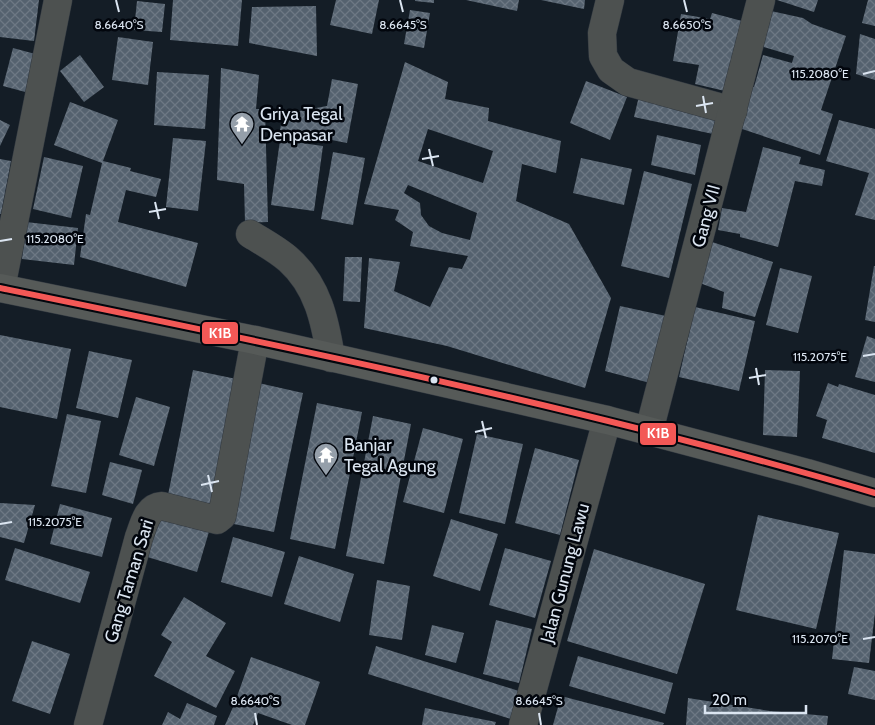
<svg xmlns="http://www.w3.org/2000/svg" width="875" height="725" font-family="Cabin,sans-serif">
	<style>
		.building { fill: url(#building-cross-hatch); fill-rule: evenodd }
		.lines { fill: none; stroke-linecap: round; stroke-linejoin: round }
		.minor-casing { stroke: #323941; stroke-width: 29 }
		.trunk-casing { stroke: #323941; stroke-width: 29 }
		.minor { stroke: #4d5150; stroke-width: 28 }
		.trunk { stroke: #565a58; stroke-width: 28 }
		.bus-1-casing { stroke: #02060d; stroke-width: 10 }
		.bus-1 { stroke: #f35856; stroke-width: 6 }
		.ticks { fill: none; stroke: #dbe5f1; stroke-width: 2 }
		.bus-dot { fill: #dbe5f1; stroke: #02060d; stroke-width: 2 }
		.labels { text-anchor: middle; stroke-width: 5; stroke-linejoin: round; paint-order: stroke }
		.poi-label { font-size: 18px; fill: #dbe5f1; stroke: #02060d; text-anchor: start }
		.street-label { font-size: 18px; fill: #dbe5f1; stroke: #02060d }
		.ticks-label { font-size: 12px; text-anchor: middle; fill: #dbe5f1; stroke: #02060d; stroke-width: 5; stroke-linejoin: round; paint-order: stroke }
		.line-badge { stroke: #02060d; stroke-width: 2 }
		.badge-label { font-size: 14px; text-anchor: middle; font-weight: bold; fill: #fff }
	</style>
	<defs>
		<pattern id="building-cross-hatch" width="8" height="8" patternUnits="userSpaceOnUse" patternTransform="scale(1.25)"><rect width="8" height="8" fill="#55626f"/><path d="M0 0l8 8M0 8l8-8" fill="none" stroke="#6d7884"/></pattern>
	</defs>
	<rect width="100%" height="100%" fill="#141d26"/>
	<g class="building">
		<polygon points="0,0 39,0 34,41 0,37"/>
		<polygon points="173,0 242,0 238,46 170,40"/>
		<polygon points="336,0 379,0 372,34 330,25"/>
		<polygon points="415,0 434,0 434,3 415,1"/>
		<polygon points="466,0 519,0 517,11"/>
		<polygon points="541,0 585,0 584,9"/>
		<polygon points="777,0 818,0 814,12"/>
		<polygon points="868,0 875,0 875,26 862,23"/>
		<polygon points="137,1 165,4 162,32 134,30"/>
		<polygon points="316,6 317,56 249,43 252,7"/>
		<polygon points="410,10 430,13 424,48 404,44"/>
		<polygon points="771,11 803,18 812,24 846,36 821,110 833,114 820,155 736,127 751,86 754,87 763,55 792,63 794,56 760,46"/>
		<polygon points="712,13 742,21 725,91 695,84 699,65 673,61 681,14 710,19"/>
		<polygon points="860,34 875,39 875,80 856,74"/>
		<polygon points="118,37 153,42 148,85 112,80"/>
		<polygon points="13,48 39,55 29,93 3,86"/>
		<polygon points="80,55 104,87 84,102 60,71"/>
		<path d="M405,62L448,82L445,99L489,108L488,121L561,141L556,173L522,164L516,201L569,224L611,298L585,388L447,346L364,328L369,258L400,262L394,291L430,307L449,267L462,269L468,256L410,246L413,232L395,220L399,210L364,204ZM428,129L493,151L483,183L418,161ZM408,185L477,213L470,240L442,233L429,226L421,215L420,203L404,193Z"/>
		<polygon points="221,68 259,75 256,109 265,109 268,222 245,223 244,184 217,180"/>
		<polygon points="157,72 209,75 205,129 154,125"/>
		<polygon points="332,79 358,84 347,143 280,130 283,114 327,106"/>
		<polygon points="586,81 627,97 610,140 570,123"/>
		<polygon points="639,96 717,114 713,134 634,117"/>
		<polygon points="70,102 118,120 103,161 131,168 130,171 161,179 156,197 126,190 118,222 198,243 186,287 80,257 86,214 90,215 102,163 54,145"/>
		<polygon points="0,120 10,125 0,146"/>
		<polygon points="839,120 875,129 875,220 855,215 869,173 826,161"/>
		<polygon points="657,135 701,145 695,175 651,165"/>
		<polygon points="173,138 206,141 198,211 166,207"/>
		<polygon points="280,140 323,146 314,211 271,205"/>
		<polygon points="763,147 801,157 799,164 825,170 822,186 795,181 778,247 740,237 740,234 718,230 722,208 746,212"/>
		<polygon points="333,152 365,158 353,225 321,219"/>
		<polygon points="44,157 83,166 71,218 33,209"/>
		<polygon points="581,158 632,169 624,205 573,193"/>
		<polygon points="0,159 11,161 1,214 0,214"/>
		<polygon points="644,171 692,184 669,278 621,266"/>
		<polygon points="26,222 78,228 74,265 22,259"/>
		<polygon points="709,241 773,262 755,317 722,308 724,292 697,282"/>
		<polygon points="345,257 362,257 360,302 343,301"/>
		<polygon points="874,266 875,266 875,322 865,320"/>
		<polygon points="780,268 812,276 798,333 766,325"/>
		<polygon points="620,306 666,316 650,383 605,371"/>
		<polygon points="695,307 755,321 739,391 679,377"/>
		<polygon points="0,335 71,349 57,419 0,407"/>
		<polygon points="867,336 875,339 875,382 855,377"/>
		<polygon points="89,351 132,360 118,418 76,408"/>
		<polygon points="193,370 246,381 219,516 166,505"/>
		<polygon points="765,370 800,371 797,437 763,435"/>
		<polygon points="254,382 303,393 274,532 224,522"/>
		<polygon points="828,383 838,387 839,384 875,395 875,453 822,438 827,420 816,416"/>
		<polygon points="136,397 170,407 154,466 119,455"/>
		<polygon points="317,403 362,412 335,549 290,539"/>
		<polygon points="67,414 101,421 86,493 51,486"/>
		<polygon points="373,416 411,424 384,564 346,556"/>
		<polygon points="423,428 463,439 444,513 403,502"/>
		<polygon points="477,434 523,444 505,524 459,513"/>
		<polygon points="535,448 579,460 560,535 515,523"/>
		<polygon points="110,462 142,470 133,504 102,495"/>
		<polygon points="0,503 35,505 24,543 0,537"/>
		<polygon points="60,504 112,518 102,557 50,544"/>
		<polygon points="159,508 211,525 197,572 144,556"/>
		<polygon points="758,515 839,533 816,629 736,610"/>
		<polygon points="451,519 498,534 480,591 433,576"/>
		<polygon points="233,537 285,552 272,597 221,582"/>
		<polygon points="15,548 90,572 80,603 5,580"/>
		<polygon points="505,548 551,561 535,618 489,605"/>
		<polygon points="594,549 705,584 677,674 567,641"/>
		<polygon points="844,550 875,554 875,613 869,663 832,659"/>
		<polygon points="299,556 354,574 340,622 284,604"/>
		<polygon points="377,580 410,586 402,640 369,635"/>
		<polygon points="184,597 226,623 206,656 235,671 216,708 154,676 172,642 161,635"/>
		<polygon points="496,620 532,629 519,683 483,674"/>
		<polygon points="432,625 464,633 456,663 425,655"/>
		<polygon points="32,641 70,654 50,714 12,701"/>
		<polygon points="376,646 522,692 514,720 368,674"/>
		<polygon points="578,656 673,683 665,714 569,686"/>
		<polygon points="251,657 320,682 305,725 292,725 258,713 253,725 225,725 234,705"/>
		<polygon points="854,667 875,671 875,700 848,694"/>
		<polygon points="561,696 664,723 663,725 553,725"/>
		<polygon points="688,698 770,711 828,716 827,725 686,725"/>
		<polygon points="187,703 217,716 214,725 162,725 168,712 180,719"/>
		<polygon points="425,708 496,722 495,725 422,725"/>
	</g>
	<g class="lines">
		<defs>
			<g id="minor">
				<polyline points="610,0 602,33 603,56 611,70 628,82 733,111"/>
				<path d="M250,234C263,242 278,250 289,260C318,286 325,321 331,358"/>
				<polyline points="1,288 58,0"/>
				<polyline points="649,431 761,0"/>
				<path d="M88,725L139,537C144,524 147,507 162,506L217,520L222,516L255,340"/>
				<polyline points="523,725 607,420"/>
			</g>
			<polyline id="trunk" points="0,288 255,340 607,420 807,473 875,493"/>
		</defs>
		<use href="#minor" class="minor-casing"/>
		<use href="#trunk" class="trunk-casing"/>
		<use href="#minor" class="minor"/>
		<use href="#trunk" class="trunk"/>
		<defs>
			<path id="bus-1" d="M0,288C293,348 587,408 875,493"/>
		</defs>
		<use href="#bus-1" class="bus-1-casing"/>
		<use href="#bus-1" class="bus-1"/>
	</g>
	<path class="ticks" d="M116,0L119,12M400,0L403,12M684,0L687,12M863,74L875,71M703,96L706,113M696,106L713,103M429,149L433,166M422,159L439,156M155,202L159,219M149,212L166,209M0,241L12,239M863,356L875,354M756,368L759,385M749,378L766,375M482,421L486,438M475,432L492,428M208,475L212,492M201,485L219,481M0,524L12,522M863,639L875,637M255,713L257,725M539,713L541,725"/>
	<defs>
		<symbol id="temple-pin" viewBox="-11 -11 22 30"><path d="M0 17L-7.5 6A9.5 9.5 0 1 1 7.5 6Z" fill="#959faa" stroke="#02060d"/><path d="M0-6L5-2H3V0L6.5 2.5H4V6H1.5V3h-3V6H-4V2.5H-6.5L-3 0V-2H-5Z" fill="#fff"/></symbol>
	</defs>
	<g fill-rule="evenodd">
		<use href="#temple-pin" x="228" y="110" width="28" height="38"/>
		<use href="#temple-pin" x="312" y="441" width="28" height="38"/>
	</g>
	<circle class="bus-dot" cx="434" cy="380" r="4.5"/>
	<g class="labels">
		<g class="poi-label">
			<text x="260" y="120">Griya Tegal<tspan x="260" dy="21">Denpasar</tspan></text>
			<text x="344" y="451">Banjar<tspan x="344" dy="21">Tegal Agung</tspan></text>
		</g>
		<g class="street-label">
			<text transform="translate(706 216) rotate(-75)" y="6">Gang VII</text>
			<text transform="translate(565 573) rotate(-75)" y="6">Jalan Gunung Lawu</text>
			<text transform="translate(129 581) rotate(-73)" y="6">Gang Taman Sari</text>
		</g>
	</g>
	<g class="ticks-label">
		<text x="119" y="29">8.6640°S</text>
		<text x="403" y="29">8.6645°S</text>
		<text x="687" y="29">8.6650°S</text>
		<text x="820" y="78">115.2080°E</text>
		<text x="55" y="243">115.2080°E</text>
		<text x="820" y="361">115.2075°E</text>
		<text x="55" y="526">115.2075°E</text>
		<text x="820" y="643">115.2070°E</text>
		<text x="255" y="705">8.6640°S</text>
		<text x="539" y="705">8.6645°S</text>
	</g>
	<g class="line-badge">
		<rect x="201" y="321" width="38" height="24" rx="5" fill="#f35856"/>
		<rect x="639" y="422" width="38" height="24" rx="5" fill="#f35856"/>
	</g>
	<g class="badge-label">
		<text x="220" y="338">K1B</text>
		<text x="658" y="438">K1B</text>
	</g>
	<path d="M705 705v8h101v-8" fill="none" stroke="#dbe5f1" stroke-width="2.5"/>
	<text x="712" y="705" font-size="15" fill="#dbe5f1" stroke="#02060d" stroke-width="4" paint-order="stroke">20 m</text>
</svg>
